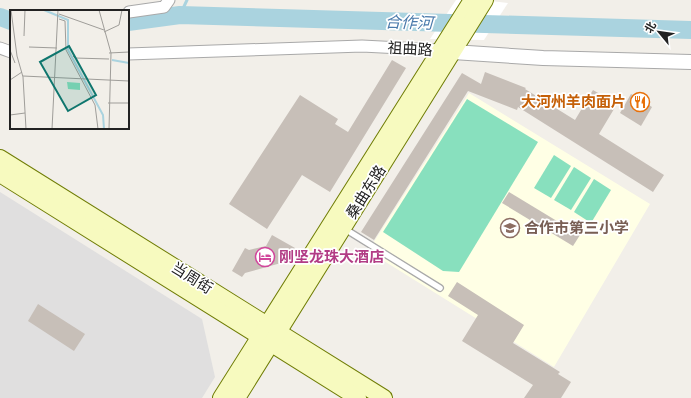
<svg xmlns="http://www.w3.org/2000/svg" width="691" height="398" font-family="Karla,'Noto Sans SC',sans-serif">
	<style>
		.residential { fill: #e0dfdf }
		.education { fill: #ffffe5 }
		.pitch { fill: #88e0be }
		.pier { fill: #fff }
		.lines { fill: none; stroke-linecap: round; stroke-linejoin: round }
		.stream { stroke: #aad3df; stroke-width: 3 }
		.river { stroke: #aad3df; stroke-width: 18 }
		.building { fill: #c7bfb8 }
		.service-casing { stroke: #a9a9a9; stroke-width: 8 }
		.minor-casing { stroke: #a9a9a9; stroke-width: 13 }
		.tertiary-casing { stroke: #a9a9a9; stroke-width: 16 }
		.secondary-casing { stroke: #707d05; stroke-width: 18 }
		.service { stroke: #fff; stroke-width: 5.5 }
		.minor { stroke: #fff; stroke-width: 11 }
		.tertiary { stroke: #fff; stroke-width: 14 }
		.secondary { stroke: #f7fabf; stroke-width: 16 }
		.labels { text-anchor: middle; stroke-width: 3.5; stroke-linejoin: round; paint-order: stroke }
		.street-label { font-size: 15px; fill: #222; stroke: #fff }
		.food-label { font-size: 15px; font-weight: bold; fill: #c56008; stroke: #fff; text-anchor: end }
		.education-label { font-size: 15px; font-weight: bold; fill: #785e54; stroke: #fff; text-anchor: start }
		.hotel-label { font-size: 15px; font-weight: bold; fill: #b23c85; stroke: #fff; text-anchor: start }
		.water-label { font-size: 16px; font-style: italic; fill: #4a7aab; stroke: #fff }
		.inset-river { fill: none; stroke: #aad3df; stroke-width: 2 }
		.inset-road { fill: none; stroke: #9f9d99; stroke-width: 1 }
		.view { fill: #0f766e; fill-opacity: 0.15; stroke: #0f766e; stroke-width: 2 }
		.inset-edge { fill: none; stroke: #222; stroke-width: 2 }
	</style>
	<rect width="100%" height="100%" fill="#f2efe9"/>
	<polygon class="residential" points="0,192 202,319 215,377 202,398 0,398"/>
	<polygon class="education" points="469,93 650,204 554,367 368,251"/>
	<g class="pitch">
		<polygon points="467,99 538,142 459,272 443,271 383,232"/>
		<polygon points="554,155 571,166 551,198 534,188"/>
		<polygon points="574,167 591,178 571,210 554,200"/>
		<polygon points="594,179 611,190 591,223 574,212"/>
	</g>
	<polygon class="pier" points="456,0 482,0 508,3 484,40 430,39"/>
	<g class="lines">
		<polyline class="stream" points="180,15 187,0"/>
		<g class="river">
			<polyline points="0,17 11,21"/>
			<polyline points="128,22 180,15 691,30"/>
		</g>
	</g>
	<g class="building">
		<polygon points="392,60 406,68 330,192 302,175 267,229 229,204 300,95 338,119 335,124 348,132"/>
		<polygon points="485,72 526,88 525,89 575,120 593,90 617,104 599,134 664,175 653,192 518,107 517,110 468,91 374,240 361,232 462,73 481,84"/>
		<polygon points="631,94 652,107 641,126 620,113"/>
		<polygon points="509,192 580,235 573,246 502,203"/>
		<polygon points="272,235 295,248 285,265 281,263 245,273 242,277 232,271 245,248 249,250 266,246"/>
		<polygon points="457,282 524,325 513,343 560,372 558,374 571,382 561,398 524,398 533,385 462,341 478,315 448,296"/>
		<polygon points="38,304 85,334 74,351 28,321"/>
	</g>
	<g class="lines">
		<defs>
			<polyline id="service" points="345,229 440,288"/>
			<g id="minor">
				<polyline points="129,12 164,7 169,0"/>
				<polyline points="0,48 11,52"/>
				<polyline points="128,54 362,46 440,50"/>
			</g>
			<polyline id="tertiary" points="443,51 453,52 543,58 691,62"/>
			<g id="secondary">
				<polyline points="0,158 384,398"/>
				<polyline points="0,174 358,398"/>
				<polyline points="221,398 472,0"/>
				<polyline points="237,398 485,0"/>
			</g>
		</defs>
		<use href="#service" class="service-casing"/>
		<use href="#minor" class="minor-casing"/>
		<use href="#tertiary" class="tertiary-casing"/>
		<use href="#secondary" class="secondary-casing"/>
		<use href="#service" class="service"/>
		<use href="#minor" class="minor"/>
		<use href="#tertiary" class="tertiary"/>
		<use href="#secondary" class="secondary"/>
	</g>
	<defs>
		<symbol id="restaurant-ring" viewBox="-11 -11 22 22"><circle r="9.5" fill="#fff" stroke="#e8710a" stroke-width="1.5"/><path d="M-5-6h1v4h1v-4h1v4h1v-4h1v5L-1.5 .5V6h-2V.5L-5-1ZM5-6V6H3V1.5H1.5Q1.5-4 5-6Z" fill="#e8710a"/></symbol>
		<symbol id="school-ring" viewBox="-11 -11 22 22"><circle r="9.5" fill="#fff" stroke="#8d6e63" stroke-width="1.5"/><path d="M0-5L7-2L0 1L-7-2ZM-4 1L0 2.5L4 1V4Q0 6-4 4Z" fill="#8d6e63"/></symbol>
		<symbol id="hotel-ring" viewBox="-11 -11 22 22"><circle r="9.5" fill="#fff" stroke="#d1479c" stroke-width="1.5"/><path d="M-6-4.5h1.5V1H6V5H4.5V3h-9V5H-6ZM-4 0a1.8 1.8 0 1 1 3.6 0ZM.5 0V-2.5h3Q6-2.5 6 0Z" fill="#d1479c"/></symbol>
	</defs>
	<g fill-rule="evenodd">
		<use href="#restaurant-ring" x="629" y="91" width="22" height="22"/>
		<use href="#school-ring" x="499" y="217" width="22" height="22"/>
		<use href="#hotel-ring" x="254" y="246" width="22" height="22"/>
	</g>
	<g class="labels">
		<g class="street-label">
			<text transform="translate(410 49) rotate(3)" y="5">祖曲路</text>
			<text transform="translate(366 192) rotate(-58)" y="5">桑曲东路</text>
			<text transform="translate(192 278) rotate(32)" y="5">当周街</text>
		</g>
		<g class="food-label">
			<text x="626" y="107">大河州羊肉面片</text>
		</g>
		<g class="education-label">
			<text x="524" y="233">合作市第三小学</text>
		</g>
		<g class="hotel-label">
			<text x="279" y="262">刚坚龙珠大酒店</text>
		</g>
		<g class="water-label">
			<text transform="translate(409 22) rotate(2)" y="6">合作河</text>
		</g>
	</g>
	<g transform="translate(10 10)">
		<rect width="119" height="119" fill="#f2efe9"/>
		<path d="M57,72L70,73V80L58,79Z" fill="#88e0be"/>
		<path class="inset-river" d="M34,0L58,10V40L93,105L94,119M102,50L119,53"/>
		<path class="inset-road" d="M1,0L7,46L13,67L16,119M89,0L101,43L99,119M49,4L94,20M49,9L55,11L56,40L85,95L88,119M94,22L109,15L112,0M14,26L15,0M19,37L47,38M0,40L5,53M99,43L119,42M63,46L65,48L99,49M13,66L119,71M0,70L12,62M98,93H118M0,105L15,103M42,119L48,0"/>
		<path class="view" d="M59,36L86,85L58,101L30,52Z"/>
		<rect width="119" height="119" class="inset-edge"/>
	</g>
	<g transform="translate(659 32) rotate(299)" stroke="#ffffff" stroke-width="3" paint-order="stroke">
	<path d="M0-3L7 15L0 10L-7 15Z" fill="#222222"/>
	<text y="-6" font-size="11" font-weight="bold" text-anchor="middle" fill="#222222">北</text>
	</g>
</svg>
